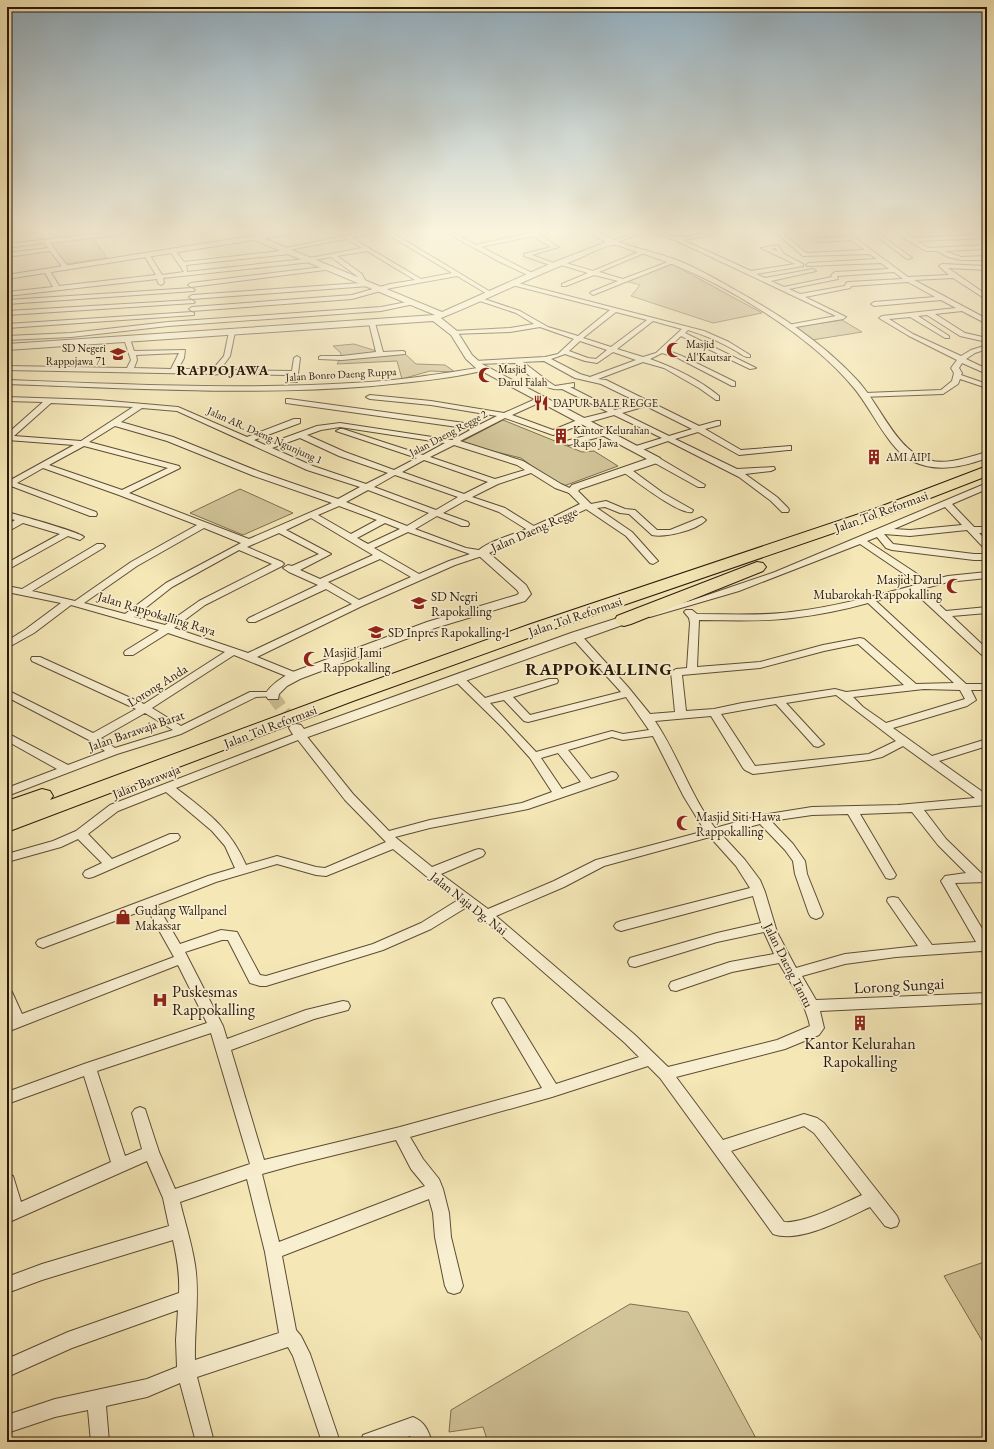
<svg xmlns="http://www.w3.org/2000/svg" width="994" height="1449" font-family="'EB Garamond',serif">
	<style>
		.green { fill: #d2c499; stroke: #7e6e51 }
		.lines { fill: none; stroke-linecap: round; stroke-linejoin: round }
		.tertiary-tunnel { stroke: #ccbe93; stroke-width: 13; stroke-dasharray: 13 6; stroke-linecap: butt }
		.minor-casing { stroke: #5d4c34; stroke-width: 2 }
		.tertiary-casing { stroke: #5d4c34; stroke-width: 2 }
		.motorway-casing { stroke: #2a1809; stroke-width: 2 }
		.minor { fill: #f8efd0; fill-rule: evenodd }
		.tertiary { fill: #f8efd0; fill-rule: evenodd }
		.motorway { fill: #f5e7b6; fill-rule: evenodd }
		.labels { text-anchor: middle; stroke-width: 3.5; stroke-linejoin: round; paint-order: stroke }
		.far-poi-label { font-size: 11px; fill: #2a1809; stroke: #f8efd0; text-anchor: start }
		.far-street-label { font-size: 11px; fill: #2a1809; stroke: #f8efd0 }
		.street-label { font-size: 13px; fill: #2a1809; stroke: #f8efd0 }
		.poi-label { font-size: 13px; fill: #2a1809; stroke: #f8efd0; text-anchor: start }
		.far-district-label { font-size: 14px; font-weight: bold; letter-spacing: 1px; fill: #2a1809; stroke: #f8efd0 }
		.near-street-label { font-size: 16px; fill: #2a1809; stroke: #f8efd0 }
		.near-poi-label { font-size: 16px; fill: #2a1809; stroke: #f8efd0; text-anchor: start }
		.district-label { font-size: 17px; font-weight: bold; letter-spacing: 1px; fill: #2a1809; stroke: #f8efd0 }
	</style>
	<rect width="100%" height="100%" fill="#f5e7b6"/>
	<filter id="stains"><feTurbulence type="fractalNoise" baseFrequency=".005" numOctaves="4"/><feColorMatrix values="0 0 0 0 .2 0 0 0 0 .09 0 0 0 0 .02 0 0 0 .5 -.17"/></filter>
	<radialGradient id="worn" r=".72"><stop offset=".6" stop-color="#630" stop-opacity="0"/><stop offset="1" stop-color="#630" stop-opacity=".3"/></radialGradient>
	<g class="green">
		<polygon points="91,235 107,258 65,264 47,239"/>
		<polygon points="672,264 762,313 713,323 631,296 640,285 625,281"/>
		<polygon points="842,320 862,332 812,340 796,327"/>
		<polygon points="354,344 386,354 404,353 416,364 445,365 455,372 430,371 402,379 397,361 337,364 341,357 341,353 333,346"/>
		<polygon points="503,420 582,452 594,451 618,466 561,487 521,458 459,443"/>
		<polygon points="240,489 293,513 243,535 190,513"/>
		<polygon points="987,1261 987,1349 944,1276"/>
		<polygon points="630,1304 688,1312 758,1442 488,1442 483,1427 449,1432 451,1410"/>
	</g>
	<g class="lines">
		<polyline class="tertiary-tunnel" points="273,696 296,728"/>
		<defs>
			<g id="minor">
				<polygon points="7,232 15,232 7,235"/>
				<polygon points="111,232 127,232 124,234 50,243 69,268 66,270 64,269 50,251 7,257 7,253 48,248 44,243 7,248 7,244"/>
				<polygon points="366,232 377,232 352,238 421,279 452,273 384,232 391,232 494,294 489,295 457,276 391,288 352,299 192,311 189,309 192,307 352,295 390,284 415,280 367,251 337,256 362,274 366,282 372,284 369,286 192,299 189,297 192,295 361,283 357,276 331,257 314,260 311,262 163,278 164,283 161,285 158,283 157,279 7,296 7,292 53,287 44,271 47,269 50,271 59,286 156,275 144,255 147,253 149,254 162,275 184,272 170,251 173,249 175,250 184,262 290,250 293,252 290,254 186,265 187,272 305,259 362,248 346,239 283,251 280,249"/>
				<polygon points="445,232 452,232 456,234 477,232 461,237 476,245 529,233 528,232 535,232 559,247 532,255 556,264 559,261 593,271 643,250 647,250 647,252 599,272 623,279 673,260 678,261 593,295 590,293 591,292 618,281 594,275 566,286 562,286 562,284 588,273 558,264 557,266 553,266 524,256 524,254 551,247 533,236 481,247 534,274 534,276 532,277 500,262"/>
				<polygon points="636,232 644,232 615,243 610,242"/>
				<path d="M651,232C661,232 670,238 679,237C693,236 706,232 720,232L717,234L683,240L751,271L795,264L761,248L778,245L784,254L803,264V266L756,274L765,278L813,269L816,271L771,281L784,287L832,277L831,275L835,272L889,269L881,263L807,266L806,265L809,263L877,259L869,254L803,256L775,232H781L806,253L865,250L851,240L819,242L816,240L819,238L847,237L841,232H847L908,277L949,275L939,266L942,264L987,266V270L948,268L987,295V300L953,278L914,280L987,319V324L962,311L935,314L965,333L987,338V342L960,336L927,315L918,316L949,336V338H945L910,317L889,319L913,334L961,356L971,350L987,345V349L975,353L966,359L987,369V374L962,363L959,368L962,373L961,375L987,384V388L960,379L958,384L943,394L862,397V393H865L941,390L952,381L954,373L951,368L957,360L909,336L879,318L882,316L956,308L941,300L874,306L871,304L874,302L935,297L908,282L851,286L850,288L805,297L846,317L843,319L790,328L787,326L788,325L836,316L675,240ZM775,248L778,251L771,249ZM894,272L903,279L848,282L846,283L845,286L800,294L789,289L838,279L837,276Z"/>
				<polygon points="871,232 877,232 912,258 907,259"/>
				<polygon points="896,232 903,232 913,238 987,234 987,238 917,241 929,248 987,245 987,249 944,251 961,257 987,256 987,260 961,260 948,257 937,251 926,251 908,241"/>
				<polygon points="331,266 333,267 333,269 191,287 188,285 191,283"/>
				<path d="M514,282L704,331L729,342L750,355V357C745,358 741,354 736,351C721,342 705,335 688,330L685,333L756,368L750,369L681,336L666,350L682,356L735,382V386H732L678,358L662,353L650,359C675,368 698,379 719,396V400H716L699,388L664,368L643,362L598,379L606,380L699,426L717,421H720V425L705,429L741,450L791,446V450H788L739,455L698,432L675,439L737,469L774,467L775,469L771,471L745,474L777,497L788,508L789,510L788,512H782L771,501L739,477L668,441L639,451H633V447L662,438L614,415L586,423L553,435L505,418L460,441L523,461L561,484L576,491L572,494L555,488L531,473L498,484L472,497L505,508L537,528L538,530L537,532H531L499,512L466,500L443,513L468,522L469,524L468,526H462L437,516L415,529L466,548L485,551L487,553L485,555L455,565L362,606L257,657L299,674L300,676L299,678H291L234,655L152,708L181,726L250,692H276L277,694L276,696L256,697L181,734L117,754L7,796V788L57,769L7,741V733L68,765L105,751L89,740L7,697V690L93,733L136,709L32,661L31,659L32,657H40L144,704L225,652L168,633L133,655H125L124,653L125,651L159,630L71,605L34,633L7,648V641L26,629L61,603L7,592V586L22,589L97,544H103L105,546L103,548L32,591L75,601L131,562L197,525L119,495L43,468L17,483L96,512L97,514L96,516H90L11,486L7,487V482L74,445L7,440V434L43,402L7,401V397L98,400L178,407L247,437L294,419H300V423L254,440L265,445L317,426L340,423L452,440L472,429L286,403V399H289L479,425L497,416L431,405L370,399L366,397L370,395L431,401L504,413L540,397H543V401L512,415L553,430L580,419L608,412L562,389C544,392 528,374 515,363L473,364L472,363L475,361L545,357L558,354L574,339L540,327L510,332L452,334L451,333L454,331L510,328L534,324L516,313L477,300V298H481L520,311L548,327L578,336L610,310L512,285V283ZM616,312L647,320L611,347L583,338ZM653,321L682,329L656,353L643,357L617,349ZM580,341L607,350L596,359L588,358L569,351ZM613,352L636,360L590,377L580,374L551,359L565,354L585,361L597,363ZM544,361L575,378L601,384L640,403L615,410L570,387H574V383L555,386L549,382L523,362ZM51,403L133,407L81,441L14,436ZM646,406L692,429L669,436L622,413ZM142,408L177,411L307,470L360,487L338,499L260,472L173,437L121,422ZM115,426L167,441L254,476L332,503L249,539L129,493L180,468L179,466L89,442ZM340,427L445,443L423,455L343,429H340L336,431L417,458L394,470L345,452L307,435L321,430ZM300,438L339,456L388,473L366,484L313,466L272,448ZM454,445L517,465L525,470L495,479L430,457ZM84,446L168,468L122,490L49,465ZM424,460L488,482L464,494L402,472ZM395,475L458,497L436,510L374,487ZM368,490L429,513L407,526L346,502ZM339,506L377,520L351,534L318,515ZM311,518L373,555L320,579L300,570L331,554L286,530ZM385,523L400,529L368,544L357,538ZM204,528L241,543L166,583L125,614L84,603L137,566ZM408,532L470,554L449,561L419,574L374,548ZM279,533L319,554L292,566L288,565L283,568L289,572L318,585L249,618L247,620L249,622H255L326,589L352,604L248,653L174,628L205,605L282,566L284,564L282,562L247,547ZM239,550L272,564L199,601L165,625L134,617L172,587ZM380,559L411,577L359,600L328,582ZM145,713L173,730L115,748L101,738Z"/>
				<polygon points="192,288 195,290 194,291 7,304 8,300"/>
				<polygon points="192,300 195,302 194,303 7,315 7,311"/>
				<polygon points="412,301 415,303 414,304 381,311 168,326 71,337 7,340 7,336 71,333 168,322 381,307"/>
				<polygon points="192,312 194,313 194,315 7,328 7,324"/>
				<polygon points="372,321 375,323 383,352 403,351 405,352 405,354 342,360 319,359 319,357 321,356 342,356 376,352 369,323"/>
				<path d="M232,330L235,332L230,356L220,370L292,371L294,358L297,356L300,358L297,382H291V375L217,374L214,375L211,374L7,370V366L127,368L131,360L124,339L127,337L130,339L134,351L185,350L184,358L178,369H213L224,356L229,332ZM179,353L171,369L134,368L137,360L136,355Z"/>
				<path d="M484,367L488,369L486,370C449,379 411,382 373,386C251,396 129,388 7,384V380C122,384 237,390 352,383C396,381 440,374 484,367Z"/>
				<polygon points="604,431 608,433 607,435 569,445 565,443 566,441"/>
				<polygon points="653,458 659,458 705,485 704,487 698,487 653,462"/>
				<path d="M623,468H629L663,493L693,510L692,512C679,515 635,480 623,472Z"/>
				<path d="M987,483V489L952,504L974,527H987V533H979L987,541V549L984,548L967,530L910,536L884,534L893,544L974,554H987V560H974L892,550L886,548L877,537L867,541L928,581L948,576L987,572V578L948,582L922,589L946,611L987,607V613L952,616L987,649V657L983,656L913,591L876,601L966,684H987V690H971L976,700L967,706L893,728L932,756L987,739V746L939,761L987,795V805L924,810L946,839L981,873L987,874V882L955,883L987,937V953L982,951L896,957L845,964L802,976L816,1000L987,993V1003L820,1011L824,1028L819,1035L785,1049L676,1077L723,1140L804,1114L817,1118L824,1123L897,1216L899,1221L897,1226L891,1228L885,1226L870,1207C846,1218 800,1244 773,1234L660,1078L648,1066L552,1097L410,1137L423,1159L439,1179L443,1189L449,1213L451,1237L463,1286L460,1292L454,1294L448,1292L445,1286L435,1237L433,1213L429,1199L282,1256L296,1330L301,1336L310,1354L340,1442H322L293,1356L288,1347L197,1377L214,1442H196L180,1383L147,1397L106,1406L109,1442H91L88,1410L55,1417L7,1433V1415L55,1399L147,1379L177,1367L176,1340L178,1310L72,1348L7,1377V1359L68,1332L179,1293C180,1275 177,1258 173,1240L42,1280L7,1293V1277L42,1264L169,1226L163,1198L147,1161L7,1223V1174L13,1176L21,1202L111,1162L84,1076L7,1104V1092L84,1064L207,1023L178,965L7,1032V1020L10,1019L7,1013V991L12,992L22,1014L174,957L147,909L48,946L43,948L38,946L36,943L38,940L208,876L235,868L225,846L212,831L166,792L118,811L88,834L112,859L170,834H178L180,837L178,840L93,877L89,878L85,877L83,874L85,871L102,863L78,839L61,847L7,862V854L53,841L76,831L110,805L300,732L304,733L353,794L389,831L430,820L522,803L552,792L530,758L503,728L454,680L453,678L454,676H462L485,698L549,679H557L558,681L557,683L513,697L530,715L621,692L572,638L571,636L572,634H580L628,687L650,714L675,712L671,672L676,669L687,668L690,623L689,618L684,612L686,610H692L697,614C728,614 760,616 791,612C835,607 878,595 919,584L860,544L739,591L650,617L645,614L647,612L690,601L775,572ZM945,507L962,525L910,530L894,529ZM868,603L954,683L916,684L864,639L860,638L823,645L760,662L697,667L699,620C730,620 761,622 792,618C818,615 843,610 868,603ZM858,644L904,685L846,692L835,689L742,703L714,709L686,711L682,675L760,668L824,651ZM924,689L960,690L965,699L886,723L863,707L853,697ZM836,695L896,741L869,754L755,766L721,714L776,704L814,746L818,747L824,744L822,742L786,703ZM626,697L649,730L623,734L612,731L536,752L490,703L504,700L524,721L528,722ZM711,716L743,768L745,770L753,774L869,760L882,757L903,746L975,798L898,805L812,807L762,815L715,828C690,795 678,755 655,721ZM653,736L684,797L705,831L596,860L554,881L488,909L441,874L483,856L485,853L483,850L479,849L475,850L432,867L395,837L430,828L528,809L616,779L618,776L616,773L612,772L591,779L568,750L612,737L623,740ZM298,740L345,800L386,842L325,868L316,867L277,856L246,865C230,828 207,812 176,788ZM558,753L581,782L562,789L541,758ZM912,812L938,845L966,873L945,876L941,881L976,942L932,945L898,898L893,897L888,898L887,901L918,946L845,954L796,968L777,932L765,892L760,880L745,860L721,834L760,824L785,850L793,861L795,874L809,914L811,917L816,919L821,917L823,914L807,874L805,861L793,844L771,821L812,815L848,814L886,878L890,879L894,878L896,875L860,814ZM710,837L736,866L750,888L621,921L616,923L614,926L616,929L621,931L753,896L761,923L717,933L630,958L628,962L630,966L635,967L717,942L764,932L774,954L730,962L671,982L669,986L671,990L676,991L732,972L779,963C791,984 805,1002 810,1026L777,1040L668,1067L635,1035L496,916L564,887L604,866ZM393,849L426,876L458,900L421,923L373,944L266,976L260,975L237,932L221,930L180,944L157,905L216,882L277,864L316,875L326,876ZM467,907L485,921L625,1043L639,1057L556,1084L504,999L499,998L494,999L492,1003L542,1088L400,1127L264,1160L231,1050L314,1019L348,1010L350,1006L348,1002L343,1001L306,1010L227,1039L223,1026L185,952L222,940H228L250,983L260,986H266L383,950L431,929ZM211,1033L250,1164L175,1189L159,1152L145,1109L140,1107L135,1109L132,1113L142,1149L125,1156L97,1071ZM804,1126L814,1133L862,1195C842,1204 804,1224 784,1222L731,1151ZM396,1140L411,1169L425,1186L279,1242L262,1174L298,1164ZM247,1179L265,1252L279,1333L195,1360C194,1329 200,1296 195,1265C192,1244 185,1223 180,1202Z"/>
				<path d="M606,501L625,509L635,510L657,530H670L702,517L706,520C697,530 665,538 652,535L629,514L620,513L605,507L597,508L632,532L658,561L653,564L650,563L626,536L586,509L583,505L587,502L591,504Z"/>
				<path d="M7,512C18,515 79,532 84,537L80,540L68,536L7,570V563L60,534L23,523L7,532V525L15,520L7,518Z"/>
				<path d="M413,1417C425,1422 428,1430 432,1442H414L410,1436L395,1442H361L363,1435Z"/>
			</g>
			<g id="tertiary">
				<path d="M276,232H292L288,234L263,238L442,312L552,263L606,242L587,232C600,231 612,240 624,244C643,250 661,254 679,261C697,268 714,278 730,287C777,313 821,341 857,380C877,401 893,441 917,455C940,469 964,458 987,452V458C962,467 937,473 912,461C889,450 871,408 854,388C807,331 708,272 637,252C632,251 618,244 613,245C607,245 586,255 580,258C533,276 487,300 441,318L457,331L472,355L482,364L660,458L661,460L660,462L580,489L578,491L592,505L591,507L489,553L526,585L531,594L525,601L435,628L300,679L287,686L279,694L278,699H268L265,694C272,684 280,679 290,673L427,622L517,595L519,593L517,590L478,555L476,553C484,542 516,534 529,528C546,521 563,512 580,504L567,491L572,485L647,459L476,368L466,359L451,335L433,321L7,350V344L435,315L254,240L7,279V275Z"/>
				<polygon points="624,616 628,617 630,620 628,623 305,738 300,739 295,738 289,728 291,725 296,724 301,725 304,729 571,633"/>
			</g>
			<g id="motorway">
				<polygon points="987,466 987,476 889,514 542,633 353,701 7,832 7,817 10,815 7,816 7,801 42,789 50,791 53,796 50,800 339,693 528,625 877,508"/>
				<polygon points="757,562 763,563 766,567 763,571 631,624 624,626 617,624 615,620 617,616"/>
			</g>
		</defs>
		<use href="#minor" class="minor-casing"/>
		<use href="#tertiary" class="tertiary-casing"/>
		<use href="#motorway" class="motorway-casing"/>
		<use href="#minor" class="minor"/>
		<use href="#tertiary" class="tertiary"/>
		<use href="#motorway" class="motorway"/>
	</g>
	<linearGradient id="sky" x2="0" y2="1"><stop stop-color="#91acbc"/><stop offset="0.53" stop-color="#faf4de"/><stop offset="1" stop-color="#faf4de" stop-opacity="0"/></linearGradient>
	<rect width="994" height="435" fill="url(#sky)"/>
	<defs>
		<symbol id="mosque-bare" viewBox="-9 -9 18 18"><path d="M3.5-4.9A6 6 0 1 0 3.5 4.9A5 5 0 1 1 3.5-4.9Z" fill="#8f2418" stroke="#f8efd0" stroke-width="2.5" paint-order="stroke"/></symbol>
		<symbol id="school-bare" viewBox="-9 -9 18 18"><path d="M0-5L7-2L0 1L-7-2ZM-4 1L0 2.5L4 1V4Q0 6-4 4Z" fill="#8f2418" stroke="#f8efd0" stroke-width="2.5" paint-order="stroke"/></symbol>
		<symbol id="restaurant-bare" viewBox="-9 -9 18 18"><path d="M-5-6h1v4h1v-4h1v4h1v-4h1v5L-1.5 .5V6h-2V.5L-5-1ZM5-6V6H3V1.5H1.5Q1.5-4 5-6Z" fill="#8f2418" stroke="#f8efd0" stroke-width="2.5" paint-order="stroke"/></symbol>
		<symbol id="building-bare" viewBox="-9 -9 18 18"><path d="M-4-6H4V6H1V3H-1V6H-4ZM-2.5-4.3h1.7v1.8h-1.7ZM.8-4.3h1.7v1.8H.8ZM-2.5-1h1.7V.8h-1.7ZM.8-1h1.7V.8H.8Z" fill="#8f2418" stroke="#f8efd0" stroke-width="2.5" paint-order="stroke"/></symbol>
		<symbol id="shop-bare" viewBox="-9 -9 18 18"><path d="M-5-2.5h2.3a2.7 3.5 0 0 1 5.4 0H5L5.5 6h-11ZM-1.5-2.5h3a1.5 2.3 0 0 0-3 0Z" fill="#8f2418" stroke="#f8efd0" stroke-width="2.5" paint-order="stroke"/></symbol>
		<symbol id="hospital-bare" viewBox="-9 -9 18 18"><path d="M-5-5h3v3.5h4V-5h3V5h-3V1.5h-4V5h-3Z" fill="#8f2418" stroke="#f8efd0" stroke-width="2.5" paint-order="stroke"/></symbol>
	</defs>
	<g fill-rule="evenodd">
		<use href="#mosque-bare" x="663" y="339" width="22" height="22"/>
		<use href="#school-bare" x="107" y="343" width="22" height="22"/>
		<use href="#mosque-bare" x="475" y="364" width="22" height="22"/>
		<use href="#restaurant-bare" x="530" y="392" width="22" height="22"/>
		<use href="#building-bare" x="550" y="425" width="22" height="22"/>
		<use href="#building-bare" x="863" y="446" width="22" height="22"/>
		<use href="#mosque-bare" x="943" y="575" width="22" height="22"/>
		<use href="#school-bare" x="408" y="592" width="22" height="22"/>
		<use href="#school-bare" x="365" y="621" width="22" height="22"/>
		<use href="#mosque-bare" x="300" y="648" width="22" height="22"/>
		<use href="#mosque-bare" x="673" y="812" width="22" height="22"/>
		<use href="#shop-bare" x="112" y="906" width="22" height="22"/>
		<use href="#hospital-bare" x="149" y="989" width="22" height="22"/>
		<use href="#building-bare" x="849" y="1012" width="22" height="22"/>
	</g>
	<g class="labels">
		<g class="far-poi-label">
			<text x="686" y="348">Masjid<tspan x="686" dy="13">Al'Kautsar</tspan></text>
			<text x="106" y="352" text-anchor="end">SD Negeri<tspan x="106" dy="13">Rappojawa 71</tspan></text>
			<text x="498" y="373">Masjid<tspan x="498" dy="13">Darul Falah</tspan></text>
			<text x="553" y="407">DAPUR BALE REGGE</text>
			<text x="573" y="434">Kantor Kelurahan<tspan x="573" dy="13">Rapo Jawa</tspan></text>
			<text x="886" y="461">AMI AIPI</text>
		</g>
		<g class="far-street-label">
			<text transform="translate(341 374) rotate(-3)" y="4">Jalan Bonro Daeng Ruppa</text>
			<text transform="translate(448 433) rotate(-28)" y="4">Jalan Daeng Regge 2</text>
			<text transform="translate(265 435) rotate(24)" y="4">Jalan AR. Daeng Ngunjung 1</text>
		</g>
		<g class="street-label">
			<text transform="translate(881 511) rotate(-20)" y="5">Jalan Tol Reformasi</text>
			<text transform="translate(534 529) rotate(-24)" y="5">Jalan Daeng Regge</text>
			<text transform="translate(157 613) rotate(17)" y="5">Jalan Rappokalling Raya</text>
			<text transform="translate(575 616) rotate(-19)" y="5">Jalan Tol Reformasi</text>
			<text transform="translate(157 685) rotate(-32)" y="5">Lorong Anda</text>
			<text transform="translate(270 726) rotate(-21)" y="5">Jalan Tol Reformasi</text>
			<text transform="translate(136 730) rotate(-19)" y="5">Jalan Barawaja Barat</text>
			<text transform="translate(146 781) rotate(-22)" y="5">Jalan Barawaja</text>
			<text transform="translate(469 903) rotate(38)" y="5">Jalan Naja Dg. Nai</text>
			<text transform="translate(789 965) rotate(63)" y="5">Jalan Daeng Tantu</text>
		</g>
		<g class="poi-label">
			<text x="942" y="584" text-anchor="end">Masjid Darul<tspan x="942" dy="15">Mubarokah Rappokalling</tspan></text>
			<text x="431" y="601">SD Negri<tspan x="431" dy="15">Rapokalling</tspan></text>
			<text x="388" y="637">SD Inpres Rapokalling 1</text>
			<text x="323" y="657">Masjid Jami<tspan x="323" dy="15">Rappokalling</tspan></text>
			<text x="696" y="821">Masjid Siti Hawa<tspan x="696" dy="15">Rappokalling</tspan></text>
			<text x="135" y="915">Gudang Wallpanel<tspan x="135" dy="15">Makassar</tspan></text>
		</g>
		<g class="far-district-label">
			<text x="223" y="375">RAPPOJAWA</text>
		</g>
		<g class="near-street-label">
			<text transform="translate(899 985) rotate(-3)" y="6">Lorong Sungai</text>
		</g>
		<g class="near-poi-label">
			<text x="172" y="997">Puskesmas<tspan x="172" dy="18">Rappokalling</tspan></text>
			<text x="860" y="1049" text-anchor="middle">Kantor Kelurahan<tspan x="860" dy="18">Rapokalling</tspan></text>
		</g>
		<g class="district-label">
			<text x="599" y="675">RAPPOKALLING</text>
		</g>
	</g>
	<rect width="994" height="1449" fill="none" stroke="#f5e7b6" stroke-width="24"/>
	<rect x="8" y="8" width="978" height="1433" fill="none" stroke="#2a1809" stroke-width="2"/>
	<rect x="12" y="12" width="970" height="1425" fill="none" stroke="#2a1809"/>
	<rect width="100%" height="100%" filter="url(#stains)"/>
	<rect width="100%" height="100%" fill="url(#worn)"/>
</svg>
